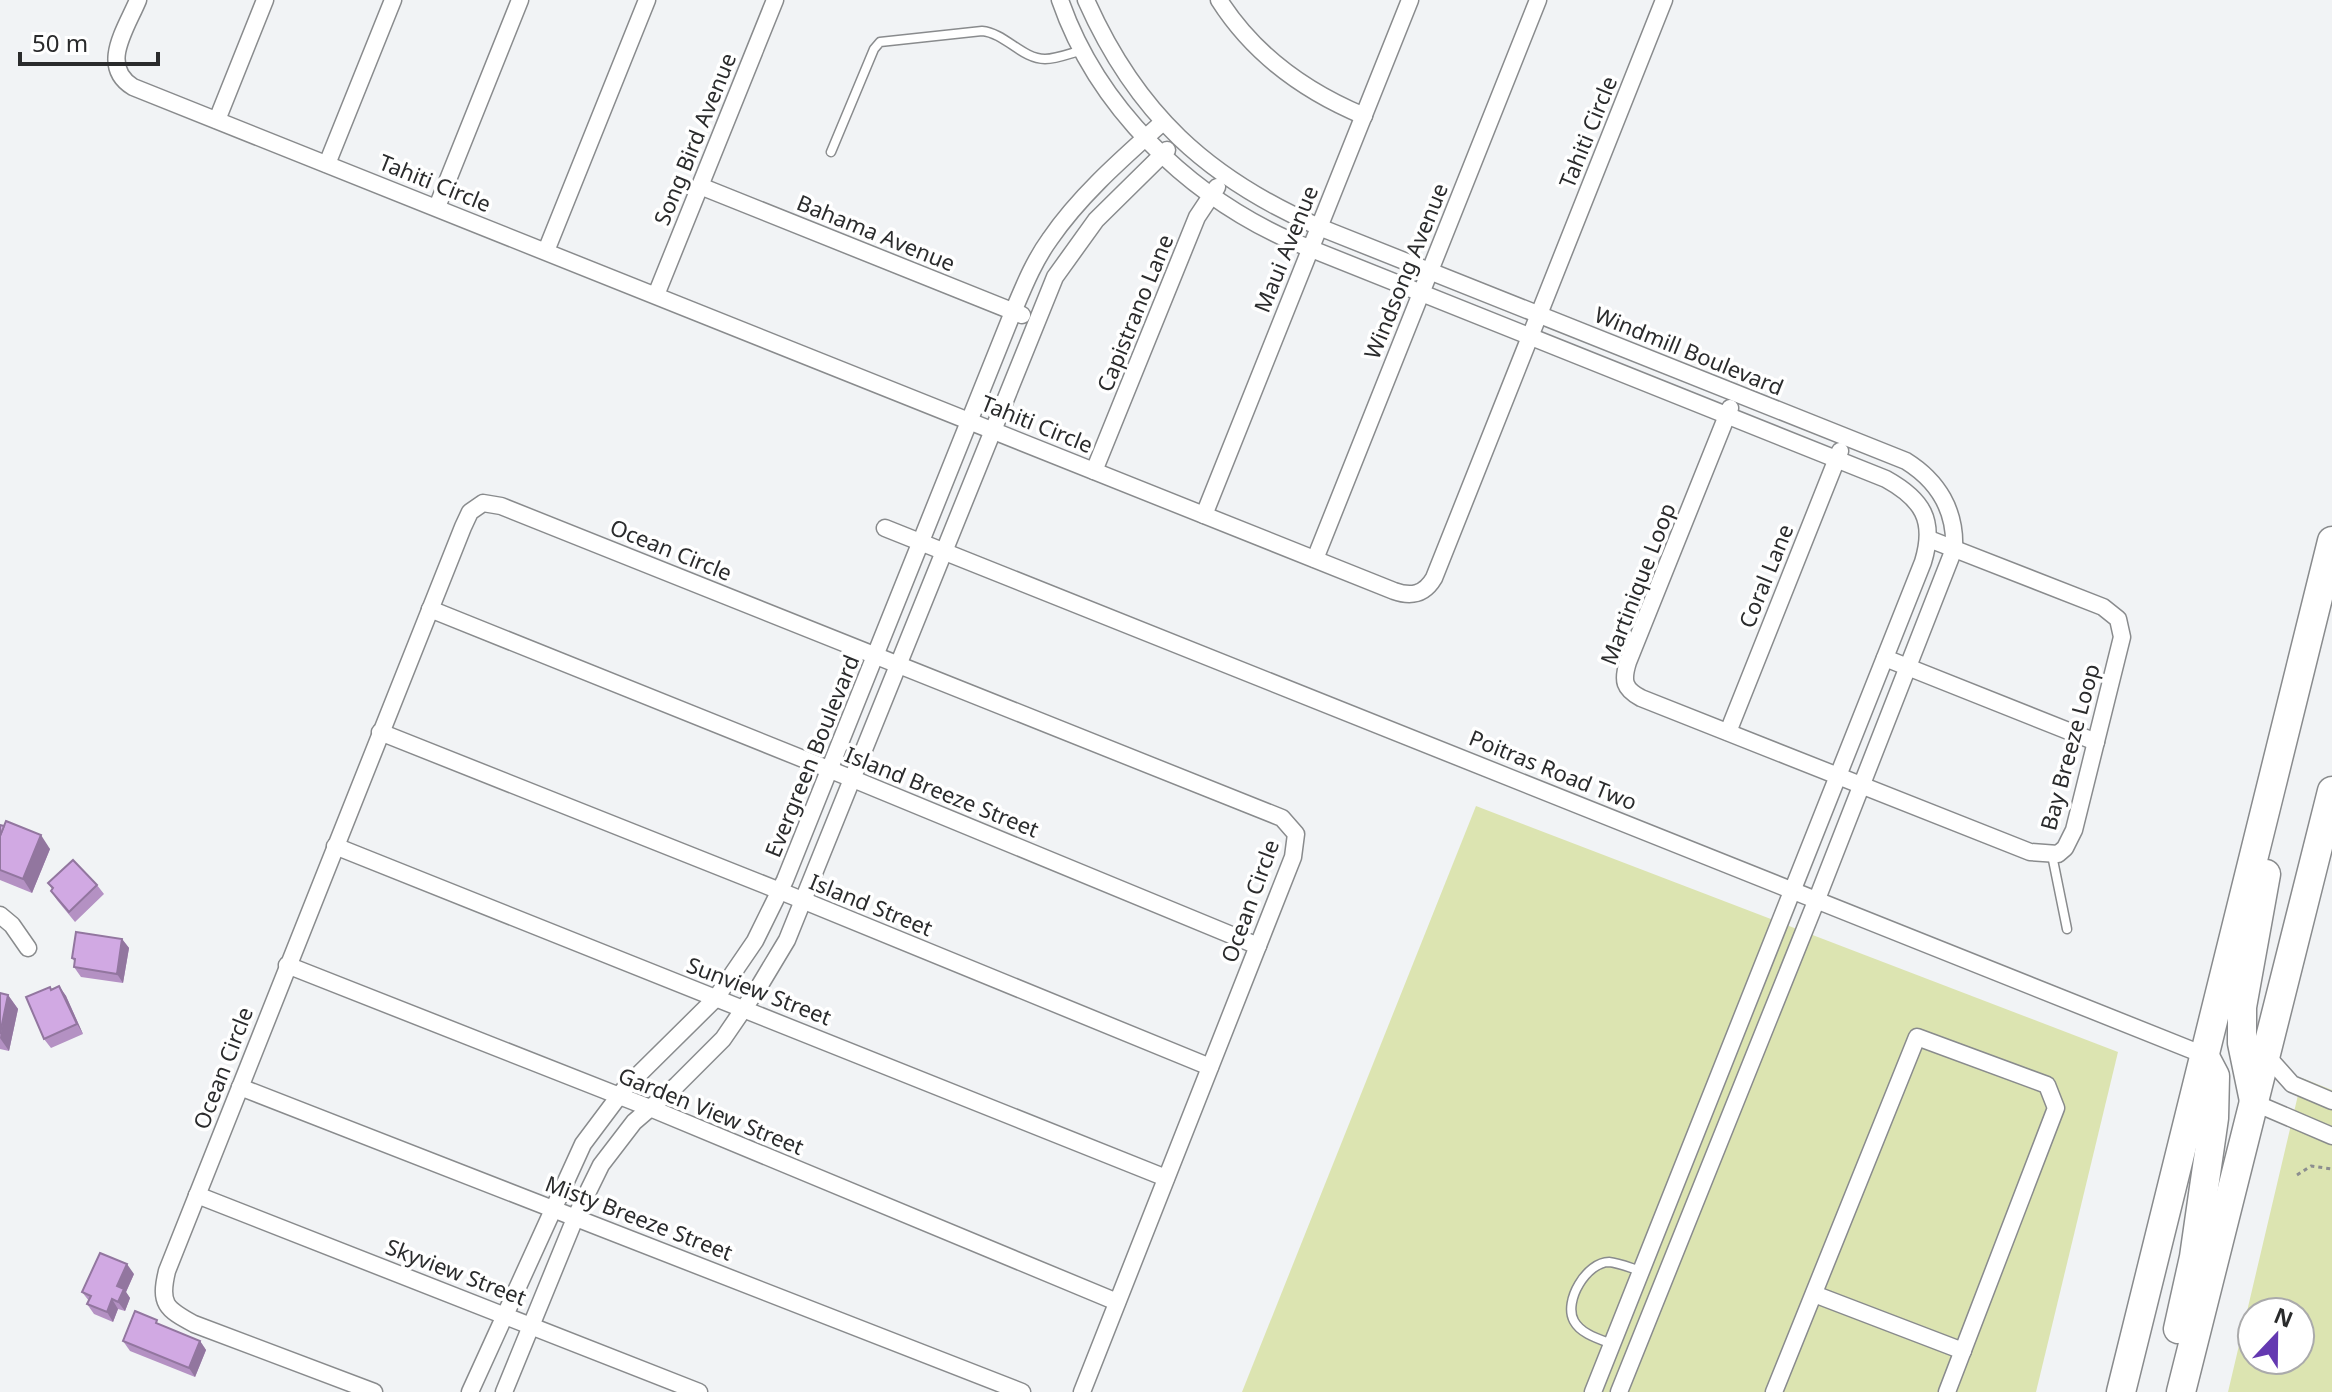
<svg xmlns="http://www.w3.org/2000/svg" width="2332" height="1392" font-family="'Noto Sans',sans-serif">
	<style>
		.green { fill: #dce4b1; fill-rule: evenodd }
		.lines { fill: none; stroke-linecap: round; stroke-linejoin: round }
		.service-casing { stroke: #898b8d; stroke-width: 11 }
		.minor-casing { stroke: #898b8d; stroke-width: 19 }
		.trunk-casing { stroke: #898b8d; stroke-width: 31 }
		.path { stroke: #8c8e8f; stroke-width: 3; stroke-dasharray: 4 4; stroke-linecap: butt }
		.service { stroke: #fff; stroke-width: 8 }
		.minor { stroke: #fff; stroke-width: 16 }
		.trunk { stroke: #fff; stroke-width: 28 }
		.wall { fill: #b491c3 }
		.shaded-wall { fill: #92769f }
		.building { fill: #d1a9e3; stroke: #92769f; stroke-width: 2 }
		.labels { text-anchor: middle; stroke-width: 7; stroke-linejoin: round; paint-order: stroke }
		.street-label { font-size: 22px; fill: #2a2b2c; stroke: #fff }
	</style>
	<rect width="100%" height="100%" fill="#f1f3f5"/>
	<g class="green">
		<polygon points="1476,806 2118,1052 2036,1392 1242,1392"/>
		<path d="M2302,1078L2332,1090V1392H2228ZM2252,1312H2300V1360H2252Z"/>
	</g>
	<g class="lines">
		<defs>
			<g id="service">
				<path d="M831,152L874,49L880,42L982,31C1005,33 1022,59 1045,59C1057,59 1071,53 1083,50"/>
				<polyline points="2052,855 2067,929"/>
				<path d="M1612,1344C1599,1339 1581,1334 1574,1321C1563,1301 1587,1262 1609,1262C1619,1263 1631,1268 1641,1271"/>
			</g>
			<g id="minor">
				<path d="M138,0C126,29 99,66 133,87L1394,591C1411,597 1424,595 1434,578L1664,0"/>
				<path d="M1060,0C1097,107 1187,194 1289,240L1886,479C1922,499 1936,520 1923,562L1593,1392"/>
				<path d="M1086,0C1136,113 1207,178 1319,227L1906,461C1938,481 1956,511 1954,549L1817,899L1619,1392"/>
				<path d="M1219,0C1254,55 1304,91 1364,116"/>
				<polyline points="217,120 265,0"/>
				<polyline points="327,164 393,0"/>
				<polyline points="700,186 1022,315"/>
				<polyline points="437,207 520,0"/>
				<polyline points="546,251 647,0"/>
				<polyline points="656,295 775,0"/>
				<path d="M1730,408L1628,662C1622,681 1624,689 1641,698L2030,852L2058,854L2065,848L2074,830L2122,637L2118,619L2103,607L1929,539"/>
				<polyline points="1094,471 1197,217 1217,187"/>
				<polyline points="1204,515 1410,0"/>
				<polyline points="885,528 2204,1055"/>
				<polyline points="1315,559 1538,0"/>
				<polyline points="430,609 853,779 1258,946"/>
				<polyline points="1885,658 2096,742"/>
				<polyline points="380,732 780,891 1210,1067"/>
				<polyline points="1728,732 1840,451"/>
				<polyline points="335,846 1166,1178"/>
				<polyline points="0,915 12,925 28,948"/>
				<polyline points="287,965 650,1108 1117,1302"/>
				<polyline points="2267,1056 2292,1084 2332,1101"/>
				<polyline points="240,1087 1022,1392"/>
				<polyline points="2255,1103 2332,1136"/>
				<polyline points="197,1195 699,1392"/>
				<polyline points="1814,1294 1963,1351"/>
				<path d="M374,1392L194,1324C166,1309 159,1304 167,1271L463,527L470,512L483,503L501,506L1282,818L1296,834L1293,857L1082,1392"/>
				<path d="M470,1392L583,1144L625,1088L716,998L755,941L785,880L1013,312C1024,286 1034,261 1050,239C1080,195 1124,157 1163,122"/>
				<polyline points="504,1392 576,1216 601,1165 634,1122 677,1085 723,1039 760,985 787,940 1055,277 1096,220 1167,150"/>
				<polyline points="1774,1392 1917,1037 2047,1085 2056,1108 1947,1392"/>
			</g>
			<g id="trunk">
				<polyline points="2254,1101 2242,1043 2242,1007 2266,874"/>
				<polyline points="2178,1329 2194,1257 2214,1118 2215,1076 2204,1055"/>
				<polyline points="2121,1392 2332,541"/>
				<polyline points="2181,1392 2332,791"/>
			</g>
		</defs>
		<use href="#service" class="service-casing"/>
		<use href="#minor" class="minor-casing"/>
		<use href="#trunk" class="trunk-casing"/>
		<polyline class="path" points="2297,1175 2311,1166 2332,1169"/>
		<use href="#service" class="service"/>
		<use href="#minor" class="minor"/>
		<use href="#trunk" class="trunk"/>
	</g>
	<g class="wall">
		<polygon points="0,825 50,849 32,893 0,880"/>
		<polygon points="48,883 97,885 104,894 75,922 57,900 51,891 52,889"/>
		<polygon points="122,939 129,948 123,983 81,977 74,967 75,962 72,958"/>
		<polygon points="59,986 66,996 83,1034 51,1048 44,1039 50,987 52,990"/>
		<polygon points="0,993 8,995 18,1009 9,1051 0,1049"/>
		<polygon points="134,1274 126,1292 130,1298 125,1311 118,1309 113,1322 94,1314 87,1304 89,1301 82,1292"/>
		<polygon points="160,1325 200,1341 206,1350 195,1377 130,1351 123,1341"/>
	</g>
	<g class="shaded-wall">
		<polygon points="41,835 50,849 32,893 23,879"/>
		<polygon points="122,939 129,948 123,983 117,974"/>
		<polygon points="59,986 66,996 83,1034 77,1024"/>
		<polygon points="8,995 18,1009 9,1051 0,1038"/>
		<polygon points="127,1264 134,1274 126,1292 130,1298 125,1311 118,1302 117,1286"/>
		<polygon points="112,1299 118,1309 113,1322 107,1312"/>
		<polygon points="200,1341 206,1350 195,1377 189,1368"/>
	</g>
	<g class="building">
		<polygon points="6,821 41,835 23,879 0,870 0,836"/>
		<polygon points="0,825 4,826 0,836"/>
		<polygon points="73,860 97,885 69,912 51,891 53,888 48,883"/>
		<polygon points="76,932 122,939 117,974 74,967 75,959 72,958"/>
		<polygon points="59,986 77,1024 44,1039 26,997 50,987 51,990"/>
		<polygon points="0,993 8,995 0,1034"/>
		<polygon points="100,1253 127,1264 117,1286 124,1289 118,1302 112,1299 107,1312 87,1304 91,1296 82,1292"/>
		<polygon points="135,1311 157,1320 156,1323 200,1341 189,1368 123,1341"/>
	</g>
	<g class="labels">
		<g class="street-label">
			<text transform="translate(1588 132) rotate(-68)" y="8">Tahiti Circle</text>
			<text transform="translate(695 139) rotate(-68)" y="8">Song Bird Avenue</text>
			<text transform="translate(435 183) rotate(22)" y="8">Tahiti Circle</text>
			<text transform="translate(876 233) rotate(22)" y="8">Bahama Avenue</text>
			<text transform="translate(1286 249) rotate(-68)" y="8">Maui Avenue</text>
			<text transform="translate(1406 271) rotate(-68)" y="8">Windsong Avenue</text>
			<text transform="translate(1135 313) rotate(-68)" y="8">Capistrano Lane</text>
			<text transform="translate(1689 351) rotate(22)" y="8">Windmill Boulevard</text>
			<text transform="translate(1037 424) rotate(22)" y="8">Tahiti Circle</text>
			<text transform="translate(671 550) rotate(22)" y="8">Ocean Circle</text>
			<text transform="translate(1766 576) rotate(-68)" y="8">Coral Lane</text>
			<text transform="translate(1638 584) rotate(-69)" y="8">Martinique Loop</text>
			<text transform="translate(2070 747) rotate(-75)" y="8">Bay Breeze Loop</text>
			<text transform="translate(812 756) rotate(-68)" y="8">Evergreen Boulevard</text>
			<text transform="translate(1553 770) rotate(22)" y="8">Poitras Road Two</text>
			<text transform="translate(942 792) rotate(22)" y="8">Island Breeze Street</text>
			<text transform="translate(1250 901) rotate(-70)" y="8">Ocean Circle</text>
			<text transform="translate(871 905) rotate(22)" y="8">Island Street</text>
			<text transform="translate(759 991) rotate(21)" y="8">Sunview Street</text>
			<text transform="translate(223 1068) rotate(-69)" y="8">Ocean Circle</text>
			<text transform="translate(711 1111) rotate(22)" y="8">Garden View Street</text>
			<text transform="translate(639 1218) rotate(21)" y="8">Misty Breeze Street</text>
			<text transform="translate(456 1272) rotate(21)" y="8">Skyview Street</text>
		</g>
	</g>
	<g transform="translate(2276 1336) rotate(22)"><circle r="38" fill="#ffffff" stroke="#aaaaab" stroke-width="2"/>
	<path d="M0-6L14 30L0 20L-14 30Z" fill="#6439b1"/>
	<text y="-12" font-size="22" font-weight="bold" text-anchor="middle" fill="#2a2b2c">N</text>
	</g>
	<path d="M20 52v12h138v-12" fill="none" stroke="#2a2b2c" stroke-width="4"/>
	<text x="32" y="52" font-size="24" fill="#2a2b2c" stroke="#ffffff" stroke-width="6" paint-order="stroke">50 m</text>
</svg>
